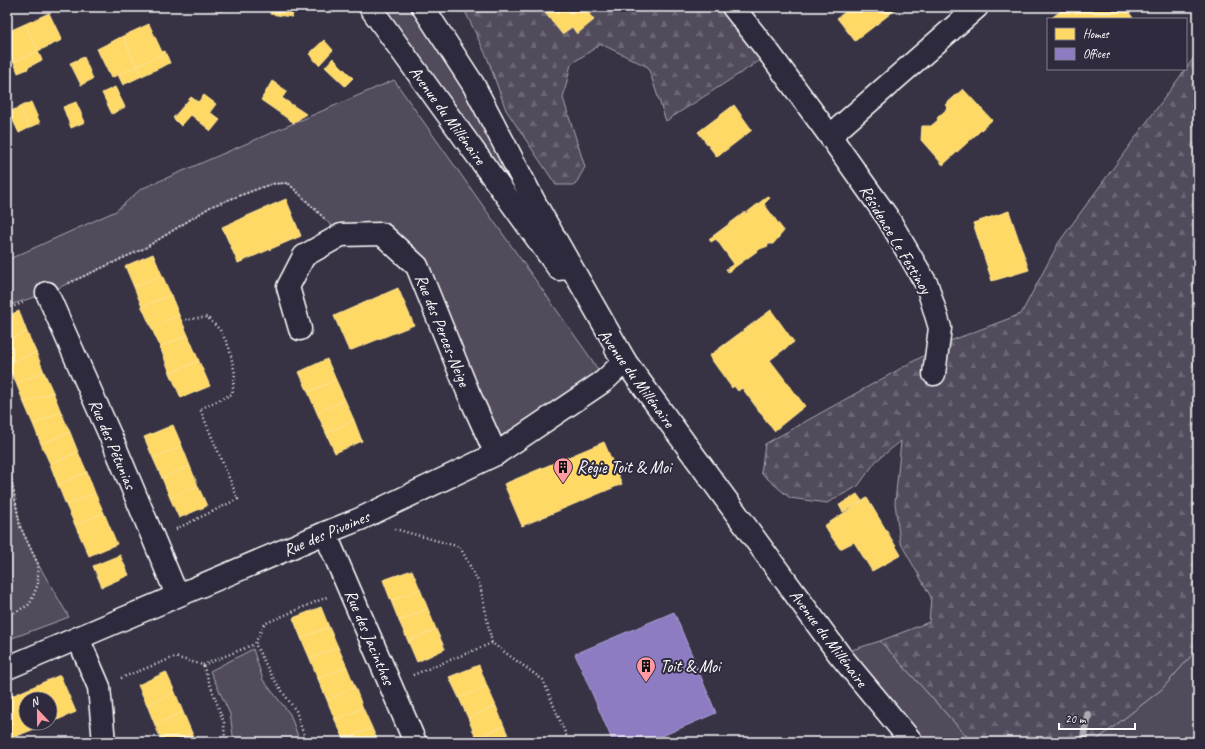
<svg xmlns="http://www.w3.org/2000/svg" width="1205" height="749" font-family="Caveat,sans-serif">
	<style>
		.grass { fill: #514c5c; stroke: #a8a6ae }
		.forest { fill: url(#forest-firs); stroke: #a8a6ae }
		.homes { fill: #ffd966; stroke: #ffe494 }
		.offices { fill: #8e7cc3; stroke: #b0a3d5 }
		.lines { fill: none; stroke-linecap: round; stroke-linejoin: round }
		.stream { stroke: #adabb2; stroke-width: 8 }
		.minor-casing { stroke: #fff; stroke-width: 25 }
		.path { stroke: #fff; stroke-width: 2.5; stroke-dasharray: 1 3; stroke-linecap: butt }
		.minor { stroke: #2f2a3d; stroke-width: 22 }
		.labels { text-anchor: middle; stroke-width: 4; stroke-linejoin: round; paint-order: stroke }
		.street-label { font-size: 17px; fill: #fff; stroke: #2f2a3d }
		.poi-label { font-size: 17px; fill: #fff; stroke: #2f2a3d; text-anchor: start }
	</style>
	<defs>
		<pattern id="forest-firs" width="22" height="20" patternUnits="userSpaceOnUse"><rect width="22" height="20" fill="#514c5c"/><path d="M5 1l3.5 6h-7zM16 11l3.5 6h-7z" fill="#6b6774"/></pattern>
	</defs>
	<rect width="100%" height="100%" fill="#373345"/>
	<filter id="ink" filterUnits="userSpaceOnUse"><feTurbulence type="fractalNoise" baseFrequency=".025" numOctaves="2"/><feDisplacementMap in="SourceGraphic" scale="8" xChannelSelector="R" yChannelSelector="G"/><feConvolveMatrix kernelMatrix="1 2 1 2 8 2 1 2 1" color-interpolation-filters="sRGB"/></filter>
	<g filter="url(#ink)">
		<g class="grass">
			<polygon points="370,7 423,7 625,361"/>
			<polygon points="394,80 592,360 604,381 496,454 436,313 382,234 341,235 288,183 271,184 212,206 145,248 47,293 7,306 7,260 116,211 141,189"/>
			<polygon points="7,456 20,526 38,564 69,617 7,640"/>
			<polygon points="880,641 894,656 972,742 912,742 839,654"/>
			<polygon points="1198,648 1198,742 1094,742 1162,689"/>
			<polygon points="253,649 263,680 290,714 300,742 234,742 230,714 210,671"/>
		</g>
		<g class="forest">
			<polygon points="463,7 733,7 770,54 666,121 648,67 601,44 571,64 563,98 585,167 575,185 556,185 506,110 487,57"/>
			<polygon points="1198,52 1198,648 1162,689 1094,742 972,742 894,656 880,641 929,622 931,597 900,542 895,503 901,441 876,461 858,486 827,503 790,498 761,473 765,444 950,341 1021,314 1059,242"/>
		</g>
		<g class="homes">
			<polygon points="200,7 224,7 223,11"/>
			<polygon points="271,7 289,7 294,8 292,17 270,14"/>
			<polygon points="544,7 598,7 589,14 594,20 577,34 572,27 562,34 542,9"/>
			<polygon points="852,7 899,7 855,41 837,18"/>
			<polygon points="1066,7 1125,7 1133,18 1105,19 1105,16 1102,19 1050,19"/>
			<polygon points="49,13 62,40 38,51 25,24"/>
			<polygon points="25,24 38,51 13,63 7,51 7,32"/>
			<polygon points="149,24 163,54 137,66 123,36"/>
			<polygon points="123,36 137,66 111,78 97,49"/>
			<polygon points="324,40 333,50 319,65 309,54"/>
			<polygon points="38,51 42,60 27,68 28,69 18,73 14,62"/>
			<polygon points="165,51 170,63 142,76 137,66 163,54 162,52"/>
			<polygon points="84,57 93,79 81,85 70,63"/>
			<polygon points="333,58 353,78 345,86 325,67"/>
			<polygon points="137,66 142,76 123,85 118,75"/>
			<polygon points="272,81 287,91 282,98 306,114 294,123 261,100"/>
			<polygon points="115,87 125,107 112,114 102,93"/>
			<polygon points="963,89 992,120 943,165 921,140 922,126 931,126 938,120 937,118 948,108 945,105"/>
			<polygon points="204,95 216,104 210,112 220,120 211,131 191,115 181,126 173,118 191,97 198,102"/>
			<polygon points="31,102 40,123 29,128 20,107"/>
			<polygon points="76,102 85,122 71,128 63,107"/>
			<polygon points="734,105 752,130 717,157 698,132"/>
			<polygon points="20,107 29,128 19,133 9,112"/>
			<polygon points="768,196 770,198 764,204 784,231 773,244 768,244 768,246 760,249 728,272 726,269 734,264 716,239 711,242 709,239 745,212 745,214"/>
			<polygon points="286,199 301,236 238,263 222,227"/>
			<polygon points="1009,211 1029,270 992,281 973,223"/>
			<polygon points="153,254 162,275 134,287 125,266"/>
			<polygon points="162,275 171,295 142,307 134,287"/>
			<polygon points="398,288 414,325 349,351 334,316"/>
			<polygon points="171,295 179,315 151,327 142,307"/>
			<polygon points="771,310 794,342 770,360 805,406 774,431 742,388 738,391 734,386 732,388 709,356"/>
			<polygon points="19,311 27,332 7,340 7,316"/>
			<polygon points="179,315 188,335 160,347 151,327"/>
			<polygon points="27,332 36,352 7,364 7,340"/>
			<polygon points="188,335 199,361 170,373 160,347"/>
			<polygon points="36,352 44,372 16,383 7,364"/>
			<polygon points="327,359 336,380 308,392 299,372"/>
			<polygon points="199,361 210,386 181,398 170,373"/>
			<polygon points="44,372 53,392 24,403 16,383"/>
			<polygon points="336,380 345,400 317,413 308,392"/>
			<polygon points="53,392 61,412 33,424 24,403"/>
			<polygon points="345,400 354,420 326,433 317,413"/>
			<polygon points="61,412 70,432 41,444 33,424"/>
			<polygon points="354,420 362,441 335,453 326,433"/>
			<polygon points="173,425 182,446 153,458 144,437"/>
			<polygon points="70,432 78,452 50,464 41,444"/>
			<polygon points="604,442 622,484 522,526 504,484"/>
			<polygon points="182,446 190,466 162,478 153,458"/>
			<polygon points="78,452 87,472 58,485 50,464"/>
			<polygon points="190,466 198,486 170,498 162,478"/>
			<polygon points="87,472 95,493 66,505 58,485"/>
			<polygon points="198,486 207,506 179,518 170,498"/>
			<polygon points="95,493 104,513 75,525 66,505"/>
			<polygon points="857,494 862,501 843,512 839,505"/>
			<polygon points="867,498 901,555 872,571 854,542 840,549 824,526"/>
			<polygon points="104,513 117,544 89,556 75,525"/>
			<polygon points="120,555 129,575 102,587 93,566"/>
			<polygon points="412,570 420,589 391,601 383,580"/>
			<polygon points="420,589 428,609 399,621 391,601"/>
			<polygon points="321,607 329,627 301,638 293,618"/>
			<polygon points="428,609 436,629 408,641 399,621"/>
			<polygon points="329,627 338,647 310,659 301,638"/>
			<polygon points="436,629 445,649 417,662 408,641"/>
			<polygon points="338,647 347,667 318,679 310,659"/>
			<polygon points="479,665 487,686 459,698 449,677"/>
			<polygon points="347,667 355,687 327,700 318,679"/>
			<polygon points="166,672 175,692 147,705 138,685"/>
			<polygon points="60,675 76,712 50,723 50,699 26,699 26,723 49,723 12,738 7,726 7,698"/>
			<polygon points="487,686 496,706 468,718 459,698"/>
			<polygon points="355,687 363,708 335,720 327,700"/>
			<polygon points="175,692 183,712 155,725 147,705"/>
			<polygon points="496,706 504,726 476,738 468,718"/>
			<polygon points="363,708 372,728 344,739 335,720"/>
			<polygon points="183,712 192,733 170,742 162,742 155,725"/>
			<polygon points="504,726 511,742 478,742 476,738"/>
			<polygon points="372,728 378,742 345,742 344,739"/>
			<polygon points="192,733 196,742 170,742"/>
		</g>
		<polygon class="offices" points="674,612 716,713 648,742 613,742 575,654"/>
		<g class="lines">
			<polyline class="stream" points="1083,742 1088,715"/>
			<defs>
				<g id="minor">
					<polyline points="370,7 559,269"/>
					<polyline points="733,7 770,54 830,136 888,218 927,285 940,328 934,374"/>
					<polyline points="830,136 977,7"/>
					<polyline points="47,293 114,444 177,595"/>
					<polyline points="300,329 288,287 304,256 341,235 382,234 417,266 468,392 496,454"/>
					<polyline points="616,349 839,654 912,742"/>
					<polyline points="325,533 415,742"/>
					<polyline points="78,638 99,687 104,742"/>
					<polyline points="7,668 78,638 325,533 360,519 496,454 604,381 625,361 537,207 473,84 423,7"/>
				</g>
			</defs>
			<use href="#minor" class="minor-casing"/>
			<g class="path">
				<polyline points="69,283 145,248 212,206 271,184 288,183 324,218"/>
				<polyline points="7,309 25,302"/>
				<polyline points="7,456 20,526 38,564 38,584 30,604 7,617"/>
				<polyline points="176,529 238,499 200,409 232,394 235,374 229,347 220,330 207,317 185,320"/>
				<polyline points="395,529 460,547 480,585 492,643 543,680 569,742"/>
				<polyline points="203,665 255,644"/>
				<polyline points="413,675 492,643"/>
				<polyline points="121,678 175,657 203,665 224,723 225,742"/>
				<polyline points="305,742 305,739 296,711 273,678 255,644 264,624 327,597"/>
			</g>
			<use href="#minor" class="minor"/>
		</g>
	</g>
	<defs>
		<symbol id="building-pin" viewBox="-11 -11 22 30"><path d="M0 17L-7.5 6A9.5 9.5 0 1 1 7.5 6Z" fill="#ff9aa2" stroke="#2f2a3d"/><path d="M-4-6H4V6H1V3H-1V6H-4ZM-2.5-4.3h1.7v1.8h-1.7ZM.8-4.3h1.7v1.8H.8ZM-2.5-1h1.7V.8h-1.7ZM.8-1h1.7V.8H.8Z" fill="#111"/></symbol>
	</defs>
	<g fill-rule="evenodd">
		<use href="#building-pin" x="552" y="456" width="22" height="30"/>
		<use href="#building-pin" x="635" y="655" width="22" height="30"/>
	</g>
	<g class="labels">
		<g class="street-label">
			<text transform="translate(448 115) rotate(54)" y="6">Avenue du Millénaire</text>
			<text transform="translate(896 239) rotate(59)" y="6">Résidence Le Festinoy</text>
			<text transform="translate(443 330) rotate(68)" y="6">Rue des Perces-Neige</text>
			<text transform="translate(637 378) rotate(54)" y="6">Avenue du Millénaire</text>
			<text transform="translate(113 444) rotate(67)" y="6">Rue des Pétunias</text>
			<text transform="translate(326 533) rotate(-23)" y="6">Rue des Pivoines</text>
			<text transform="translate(370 637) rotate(67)" y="6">Rue des Jacinthes</text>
			<text transform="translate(829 638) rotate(53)" y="6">Avenue du Millénaire</text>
		</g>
		<g class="poi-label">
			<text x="577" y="473">Régie Toit &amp; Moi</text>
			<text x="660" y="672">Toit &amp; Moi</text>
		</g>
	</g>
	<rect width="1205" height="749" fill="none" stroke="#2f2a3d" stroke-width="24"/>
	<rect x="12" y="12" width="1181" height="725" fill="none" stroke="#fff" stroke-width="1.5" filter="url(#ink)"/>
	<rect x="1047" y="18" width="140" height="52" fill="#2f2a3d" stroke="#827f8b"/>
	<rect x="1055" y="28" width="20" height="12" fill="#ffd966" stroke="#827f8b"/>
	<text x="1083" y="38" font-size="12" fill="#ffffff">Homes</text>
	<rect x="1055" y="48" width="20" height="12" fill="#8e7cc3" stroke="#827f8b"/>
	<text x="1083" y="58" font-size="12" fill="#ffffff">Offices</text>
	<g transform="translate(38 711) rotate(338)"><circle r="19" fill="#2f2a3d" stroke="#827f8b"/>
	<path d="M0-3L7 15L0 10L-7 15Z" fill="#ff9aa2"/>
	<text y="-6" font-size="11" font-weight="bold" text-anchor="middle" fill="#ffffff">N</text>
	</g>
	<path d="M1059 723v6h76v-6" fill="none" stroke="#ffffff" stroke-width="2"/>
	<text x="1065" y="723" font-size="12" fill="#ffffff" stroke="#2f2a3d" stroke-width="3" paint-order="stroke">20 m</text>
</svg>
